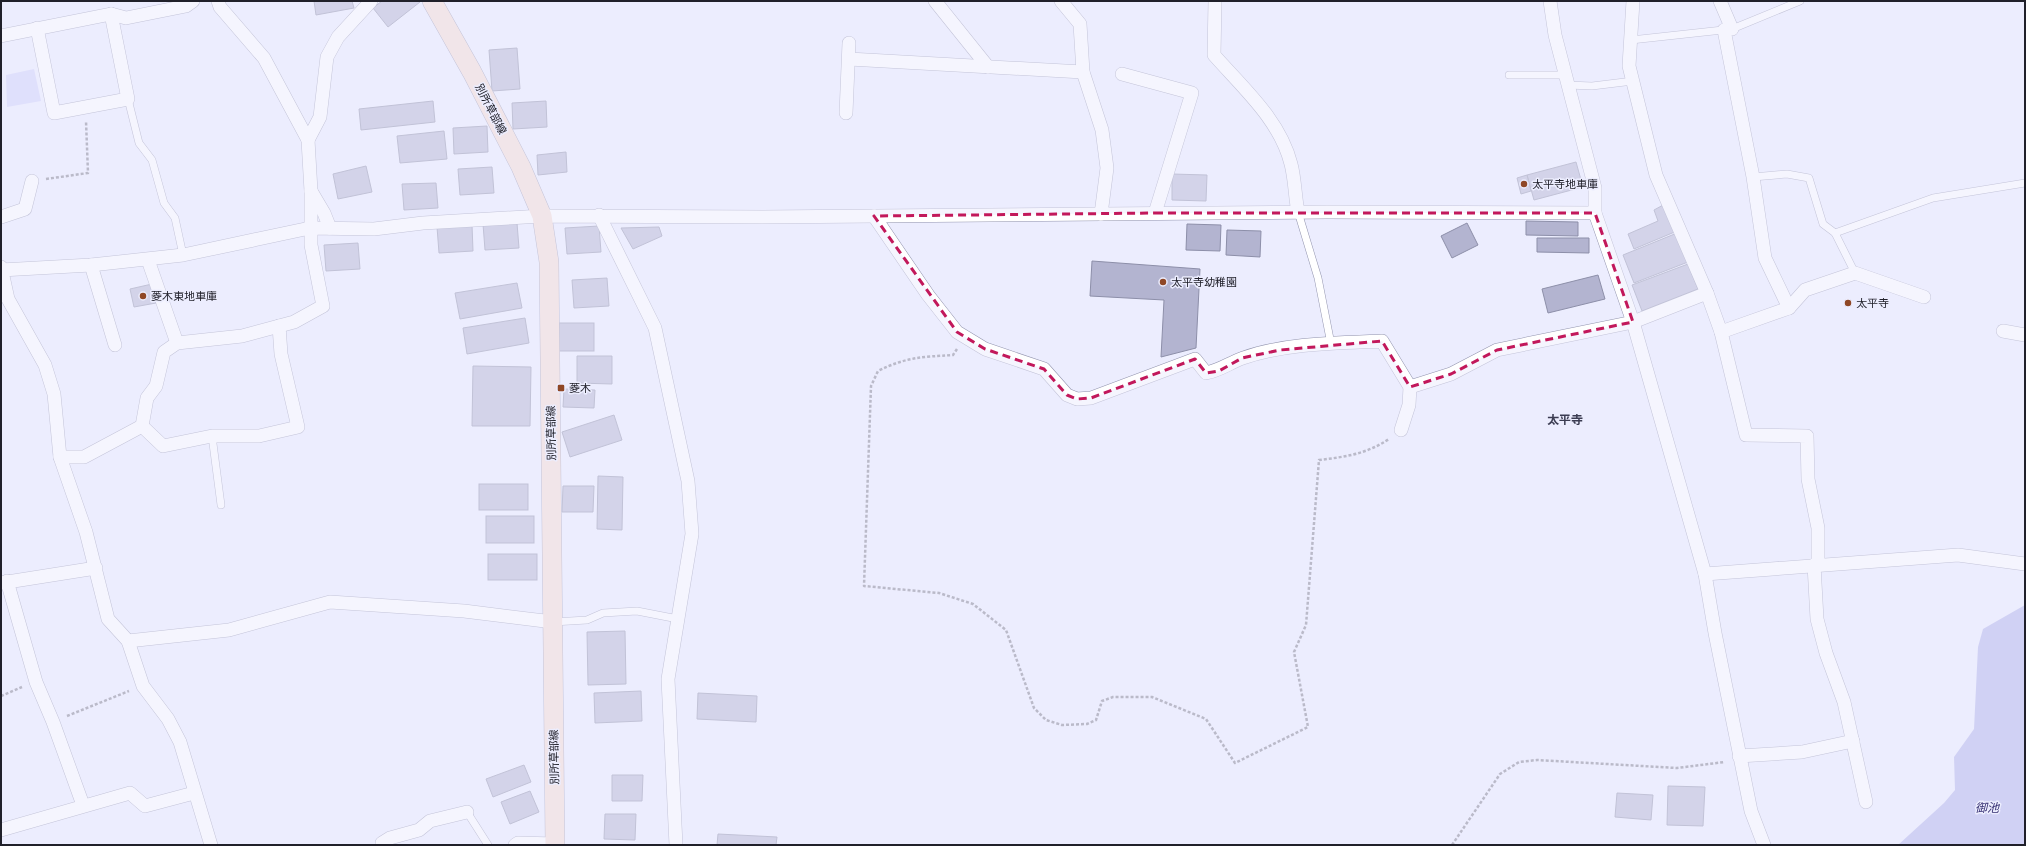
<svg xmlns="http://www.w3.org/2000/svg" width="2026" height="846" font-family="'DM Sans','Noto Sans JP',sans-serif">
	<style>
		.green { fill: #cfd0fa }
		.water { fill: #aeb0e9 }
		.building { fill: #b3b4d0; stroke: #8d8fa9 }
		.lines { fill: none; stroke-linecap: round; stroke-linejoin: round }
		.lane-casing { stroke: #9294ae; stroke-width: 8 }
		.street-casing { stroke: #9294ae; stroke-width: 14 }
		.secondary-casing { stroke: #9294ae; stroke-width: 20 }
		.path { stroke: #7d7d8b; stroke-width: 2.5; stroke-dasharray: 3 2; stroke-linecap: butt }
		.lane { stroke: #fff; stroke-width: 7 }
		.street { stroke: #fff; stroke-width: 13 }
		.secondary { stroke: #f7dcd1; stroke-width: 19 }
		.marked { fill: none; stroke: #c2185b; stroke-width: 3; stroke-dasharray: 8 5; stroke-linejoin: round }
		.poi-dot { fill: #8f4726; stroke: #ecedfe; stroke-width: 1.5 }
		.labels { text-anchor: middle; stroke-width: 3; stroke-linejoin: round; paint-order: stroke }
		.street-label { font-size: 11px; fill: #20202a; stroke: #ecedfe }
		.poi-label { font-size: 11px; fill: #20202a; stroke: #ecedfe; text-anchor: start }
		.neighbourhood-label { font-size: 12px; font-weight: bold; fill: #3b3c52; stroke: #ecedfe }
		.water-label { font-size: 12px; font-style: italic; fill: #352f72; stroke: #ecedfe }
	</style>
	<rect width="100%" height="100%" fill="#ecedfe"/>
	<polygon class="green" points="34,69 41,101 7,107 6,75"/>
	<polygon class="water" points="2025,605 2025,845 1898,845 1944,803 1955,790 1954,757 1974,729 1978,647 1983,629"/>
	<g class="building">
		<polygon points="314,1 352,1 354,8 316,15"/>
		<polygon points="382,1 419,1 420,2 388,27 373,8"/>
		<polygon points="517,48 520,89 492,91 489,50"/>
		<polygon points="433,101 435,122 361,130 359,109"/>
		<polygon points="546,101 547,127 513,129 512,103"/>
		<polygon points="487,126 488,152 454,154 453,128"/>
		<polygon points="444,131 447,159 400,163 397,136"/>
		<polygon points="566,152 567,172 538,175 537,155"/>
		<polygon points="1576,162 1583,187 1534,200 1527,175"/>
		<polygon points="366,166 372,192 338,199 333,174"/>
		<polygon points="492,167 494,193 460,195 458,169"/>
		<polygon points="1172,174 1207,175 1206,201 1172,200"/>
		<polygon points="1527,175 1531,191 1521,194 1517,178"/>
		<polygon points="436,183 438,208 404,210 402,184"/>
		<polygon points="1665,204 1677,231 1634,249 1628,234 1658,221 1654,210"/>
		<polygon points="1526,221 1578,222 1578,236 1526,235"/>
		<polygon points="517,223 519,248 485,250 483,224"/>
		<polygon points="1467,223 1478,245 1452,258 1441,236"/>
		<polygon points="1187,224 1221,225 1220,251 1186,250"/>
		<polygon points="472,225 473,251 439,253 437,227"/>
		<polygon points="599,226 601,252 567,254 565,228"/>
		<polygon points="659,227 662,236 633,249 621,228"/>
		<polygon points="1227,230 1261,231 1260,257 1226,255"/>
		<polygon points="1677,233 1688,262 1634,283 1623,255"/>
		<polygon points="1537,238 1589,238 1589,253 1537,252"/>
		<polygon points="358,243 360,269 326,271 324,245"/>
		<polygon points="1092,261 1200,269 1196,348 1161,357 1164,300 1090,296"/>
		<polygon points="1688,264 1698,289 1642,311 1632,285"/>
		<polygon points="1598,275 1605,299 1548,313 1542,289"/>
		<polygon points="607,278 609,306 574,308 572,280"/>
		<polygon points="517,283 522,308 460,319 455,293"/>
		<polygon points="152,284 156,303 134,307 130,289"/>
		<polygon points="525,318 529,343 467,354 463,328"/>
		<rect x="559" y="323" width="35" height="28"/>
		<polygon points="577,356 612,356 612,384 577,383"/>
		<polygon points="473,366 531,367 530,426 472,426"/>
		<polygon points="564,389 595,390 594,408 563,407"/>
		<polygon points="614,415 622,440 570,457 562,432"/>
		<polygon points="598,476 623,477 622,530 597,529"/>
		<rect x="479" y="484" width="49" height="26"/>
		<polygon points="563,486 594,486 593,512 562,512"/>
		<rect x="486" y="516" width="48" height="27"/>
		<rect x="488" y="554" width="49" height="26"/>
		<polygon points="625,631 626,684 588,685 587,632"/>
		<polygon points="641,691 642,721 595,723 594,693"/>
		<polygon points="698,693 757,696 756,722 697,719"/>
		<polygon points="524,765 531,782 493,797 486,779"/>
		<polygon points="612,775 643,775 642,801 612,801"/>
		<polygon points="1668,786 1705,787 1703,826 1667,825"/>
		<polygon points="530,791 539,812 510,824 501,802"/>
		<polygon points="1617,793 1653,795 1651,820 1615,817"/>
		<polygon points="605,814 636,814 635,840 604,839"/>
		<polygon points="718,834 777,837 776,845 717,845"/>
	</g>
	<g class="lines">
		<defs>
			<g id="lane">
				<polyline points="1631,40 1732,29 1800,1"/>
				<polyline points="1509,75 1565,75"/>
				<polyline points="1568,85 1592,86 1633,81"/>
				<polyline points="128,99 139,143 152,160 164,203 175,218 183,255"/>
				<polyline points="1753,177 1787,174 1809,178 1823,224 1835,233 1855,273"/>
				<polyline points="1298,212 1318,278 1331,344"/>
				<polyline points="1835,233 1933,198 2025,183"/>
				<polyline points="212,436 221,505"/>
				<polyline points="553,622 587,620 603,613 637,611 678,619"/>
				<polyline points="467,812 488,845"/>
			</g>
			<g id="street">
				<polyline points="935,1 988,67"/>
				<polyline points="1061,1 1080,24 1083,72 1102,130 1107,168 1101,214"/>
				<path d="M1215,1L1214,55C1243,88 1280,120 1291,164C1295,179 1295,197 1298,212"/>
				<polyline points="1550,1 1555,35 1595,188 1595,213 1633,322 1705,574 1715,633 1751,811 1764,845"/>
				<polyline points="1633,1 1629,66 1656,175 1707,293 1721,332 1746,435 1807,436 1808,479 1818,528 1818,565"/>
				<polyline points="1720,1 1732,29"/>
				<polyline points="37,28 54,113 128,99 111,14"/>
				<polyline points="1724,30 1753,177 1765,258 1789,308"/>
				<polyline points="1,36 111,14 126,18 186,6 193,1"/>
				<polyline points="849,59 1083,72"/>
				<polyline points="1122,74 1192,93 1155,213"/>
				<polyline points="846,113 849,43"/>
				<polyline points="308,140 320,117 327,57 338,37 371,1"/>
				<polyline points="311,191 324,213 330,228"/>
				<polyline points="599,215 655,328 688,481 692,534 668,679 676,845"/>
				<path d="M874,216L928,295L957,332L985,349L1044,369L1067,395L1077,399L1091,398L1195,359L1206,373C1221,370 1229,363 1243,358C1286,343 1337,343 1382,341L1410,387L1409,405L1401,430"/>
				<polyline points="1,217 25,209 32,181"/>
				<polyline points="148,260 177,343"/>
				<polyline points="91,265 115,345"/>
				<polyline points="1,267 8,299 45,365 54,394 60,457 86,532 108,619 128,641 143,686 168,719 180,742 211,845"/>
				<polyline points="1,270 91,265 183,255 310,228 374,229 423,223 542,216 762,217 1327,212 1595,213"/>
				<polyline points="2003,331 2025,335"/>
				<polyline points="1721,332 1789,308 1805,290 1855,273 1924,297"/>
				<polyline points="1410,387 1451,374 1497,350 1633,322 1707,293"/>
				<polyline points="142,426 163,446 212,436 259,436 298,427 281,354 279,326"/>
				<polyline points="60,457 84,457 142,426 147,398 156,386 164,352 177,343 242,336 294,322 323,306 311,245 311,191 308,140 264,58 220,7 218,1"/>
				<polyline points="1814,565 1817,619 1826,653 1844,702 1866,802"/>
				<polyline points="1705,574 1958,555 2025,564"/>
				<polyline points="7,581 36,682 53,722 83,805"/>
				<polyline points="1,583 96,568"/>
				<polyline points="128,641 229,630 330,602 464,611 553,622"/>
				<polyline points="1739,756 1802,752 1853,741"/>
				<polyline points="1,830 130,793 145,806 194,793"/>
				<polyline points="382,845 382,843 390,838 419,830 430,821 467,812"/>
				<polyline points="515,845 518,843 555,844"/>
			</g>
			<polyline id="secondary" points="432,1 472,72 521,167 542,216 549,262 555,845"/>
		</defs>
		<use href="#lane" class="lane-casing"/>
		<use href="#street" class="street-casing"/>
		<use href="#secondary" class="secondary-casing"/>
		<g class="path">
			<polyline points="46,179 88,173 86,121"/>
			<path d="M957,349L953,355C922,357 906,357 878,371L871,386L864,586L939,593L973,604L1006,630L1034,708L1046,720L1062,725L1087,724L1096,720L1102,701L1113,697H1152L1206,719L1235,763L1308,727L1294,652L1306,625L1319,460C1344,457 1367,454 1389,439"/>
			<polyline points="1,696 22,687"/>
			<polyline points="67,716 129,691"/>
			<polyline points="1452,845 1500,774 1519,762 1537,760 1677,768 1725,762"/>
		</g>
		<use href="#lane" class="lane"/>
		<use href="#street" class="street"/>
		<use href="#secondary" class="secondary"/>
	</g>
	<path d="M0 0H2026V846H0ZM1155,213H1595L1633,322L1497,350L1451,374L1410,387L1382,341L1280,350L1242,358L1219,371L1206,373L1195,359L1091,398L1077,399L1067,395L1044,369L985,349L957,332L874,216Z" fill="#ecedfe" fill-opacity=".55" fill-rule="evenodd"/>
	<path class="marked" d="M1155,213H1595L1633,322L1497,350L1451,374L1410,387L1382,341L1280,350L1242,358L1219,371L1206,373L1195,359L1091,398L1077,399L1067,395L1044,369L985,349L957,332L874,216Z"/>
	<g class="poi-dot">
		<circle cx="1524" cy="184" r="4"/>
		<circle cx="1163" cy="282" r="4"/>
		<circle cx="143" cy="296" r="4"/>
		<circle cx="1848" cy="303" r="4"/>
		<rect x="557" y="384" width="8" height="8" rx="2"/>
	</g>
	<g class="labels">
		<g class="street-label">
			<text transform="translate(491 109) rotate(63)" y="4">別所草部線</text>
			<text transform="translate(551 433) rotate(-91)" y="4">別所草部線</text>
			<text transform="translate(554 757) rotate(-91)" y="4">別所草部線</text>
		</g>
		<g class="poi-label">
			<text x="1532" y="188">太平寺地車庫</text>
			<text x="1171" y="286">太平寺幼稚園</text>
			<text x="151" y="300">菱木東地車庫</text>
			<text x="1856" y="307">太平寺</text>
			<text x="569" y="392">菱木</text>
		</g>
		<g class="neighbourhood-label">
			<text x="1565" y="424">太平寺</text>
		</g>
		<g class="water-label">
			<text x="1987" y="812">御池</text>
		</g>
	</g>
	<rect width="2026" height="846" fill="none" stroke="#20202a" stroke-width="4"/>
</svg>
